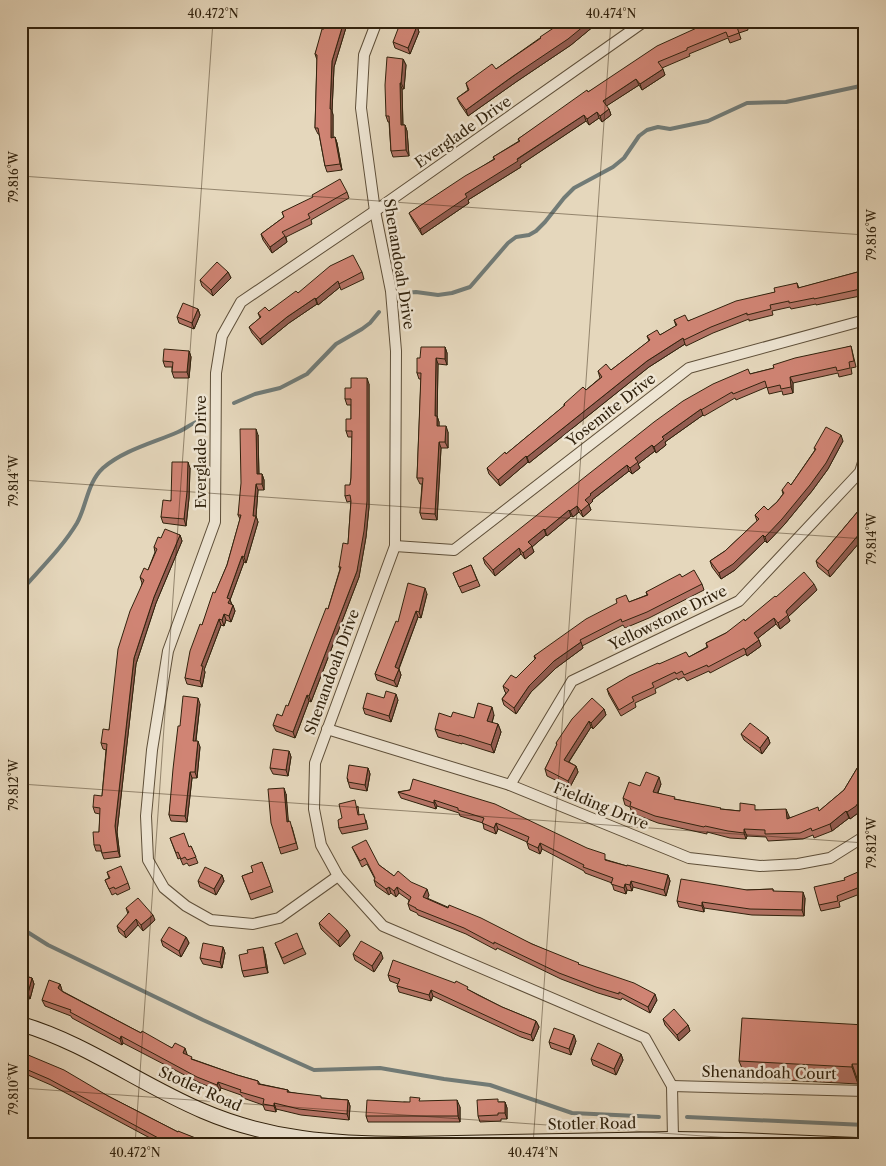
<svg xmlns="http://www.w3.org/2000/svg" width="886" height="1166" font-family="'Libre Caslon Text',serif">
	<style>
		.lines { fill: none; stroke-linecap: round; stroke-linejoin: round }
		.stream { stroke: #717b77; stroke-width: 4 }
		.street-casing { stroke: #5e4f39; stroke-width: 12 }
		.secondary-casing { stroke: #31220d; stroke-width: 16 }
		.street { stroke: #eee5d3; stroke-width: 10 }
		.secondary { stroke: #eee5d3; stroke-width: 14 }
		.wall { fill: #b37264; stroke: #31220d }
		.shaded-wall { fill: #925c51; stroke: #31220d }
		.building { fill: #d08474; stroke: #31220d }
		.ticks { fill: none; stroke: #31220d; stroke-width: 1; stroke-opacity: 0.45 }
		.labels { text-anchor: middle; stroke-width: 5; stroke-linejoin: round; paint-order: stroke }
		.street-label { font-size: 15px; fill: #31220d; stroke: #eee5d3 }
		.neatline { fill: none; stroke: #31220d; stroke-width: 2 }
		.ticks-label { font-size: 12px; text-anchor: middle; fill: #31220d }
	</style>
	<rect width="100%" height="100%" fill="#e5d7bc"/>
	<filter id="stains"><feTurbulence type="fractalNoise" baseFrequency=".004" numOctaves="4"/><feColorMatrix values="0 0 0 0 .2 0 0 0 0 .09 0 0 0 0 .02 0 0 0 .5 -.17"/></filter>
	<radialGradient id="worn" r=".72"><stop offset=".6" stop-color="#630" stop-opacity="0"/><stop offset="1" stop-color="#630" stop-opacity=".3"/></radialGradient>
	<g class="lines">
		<g class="stream">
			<polyline points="405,293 416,292 438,295 452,293 470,287 508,243 516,237 529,235 536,231 545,222 564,198 574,188 613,167 624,158 639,136 647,130 658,127 670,129 708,121 747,103 786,102 865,85"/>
			<polyline points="234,403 255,394 280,388 307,374 336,344 362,329 370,323 379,312"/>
			<path d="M21,591C40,569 62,548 77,523C87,505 87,483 103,468C124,450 153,443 178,432C185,429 191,424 198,421"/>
			<polyline points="21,928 48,945 203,1020 314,1070 380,1068 444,1079 490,1085 572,1113 659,1117"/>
			<polyline points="687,1117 865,1125"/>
		</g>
		<defs>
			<g id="street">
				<polyline points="377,21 364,55 361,108 375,211 391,291 396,351 395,546 315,763 314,809 321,845 338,876 383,926 645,1038 672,1086 673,1139"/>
				<polyline points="395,546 454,550 689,368 865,320"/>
				<polyline points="327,729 510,785 689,858 760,866 798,864 830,858 865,836"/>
				<polyline points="510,785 572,681 739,601 860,472 865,456"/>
				<polyline points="338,876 279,918 253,924 211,920 186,906 164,888 148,860 146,816 152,750 168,651 215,522 216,373 222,336 241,302 375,211 645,21"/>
				<polyline points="672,1086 865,1091"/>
			</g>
			<path id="secondary" d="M21,1024C86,1043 141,1085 203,1111C268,1139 334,1144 404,1144L673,1139L737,1140L857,1145"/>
		</defs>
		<use href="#street" class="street-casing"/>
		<use href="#secondary" class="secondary-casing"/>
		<use href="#street" class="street"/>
		<use href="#secondary" class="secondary"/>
	</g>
	<g class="wall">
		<polygon points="327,21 348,21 334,67 332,111 333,115 333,138 335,137 337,143 342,170 327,172 325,166 319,134 318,134 315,128 317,60 315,54"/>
		<polygon points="564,21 600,21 571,45 516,82 468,116 460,104 457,98 468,90 466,83 496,69"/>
		<polygon points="712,21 783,21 747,26 748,30 739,33 741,39 730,43 728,38 689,54 690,56 662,68 665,75 642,90 639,85 606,106 609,109 611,115 602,122 599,118 589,125 586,121 520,165 521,167 468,200 469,203 422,235 412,219 409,213 494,159 493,157 519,141 518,139 588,92"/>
		<polygon points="417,26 419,32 410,54 395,48 393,42"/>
		<polygon points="403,59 406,65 404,89 402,89 403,125 405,125 407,131 409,156 393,157 391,151 389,122 388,122 386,116"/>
		<polygon points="347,192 349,198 311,220 312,224 286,237 287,242 272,253 263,240 261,234 284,217 282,212"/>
		<polygon points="865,270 865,295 816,305 816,304 791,309 790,307 772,311 773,315 749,321 749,319 713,333 686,346 685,344 649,367 529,463 528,462 500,486 489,474 487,468 506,454 564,406 564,404 586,390 600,378 598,371 611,370 649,341 647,336 660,335 676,326 674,320 688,321 775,292 797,283 799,288"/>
		<polygon points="228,272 231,278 213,296 202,286 200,280"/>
		<polygon points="362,272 364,279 341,290 340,287 318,305 317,304 289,323 262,345 252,333 249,327 260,318 258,313 269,311 298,293"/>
		<polygon points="198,309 200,315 194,329 179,323 177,317"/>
		<polygon points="851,346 856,367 851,368 852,374 839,377 838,373 793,383 793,393 783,395 782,391 769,394 767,387 736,400 735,398 704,416 703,415 665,442 666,445 656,453 655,451 638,464 640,468 632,474 629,471 592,500 593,501 589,505 591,510 583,517 579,512 573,517 571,516 547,536 546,535 532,547 534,552 525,559 521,554 495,576 485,564 483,558 750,374 774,368"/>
		<polygon points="445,347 447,353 447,365 438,364 437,416 439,422 439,426 448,432 448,448 441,448 437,520 422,519 420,513 422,484 420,484 417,478 421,379 419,379 417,373 420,358"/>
		<polygon points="189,351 191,357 189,378 174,378 172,372 172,367 165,367 163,361"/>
		<polygon points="369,384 369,507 366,537 359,577 311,702 309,701 295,738 276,731 273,725 282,716 288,706 328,609 340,569 339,567 348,544 351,501 347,502 345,496 350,485 351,478 352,437 348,437 346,431 351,419 351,405 347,405 345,399 351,388"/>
		<polygon points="258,435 259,474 262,474 264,480 264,490 258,490 256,516 258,522 246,563 244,562 230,600 235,611 231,622 226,620 224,626 221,625 204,670 205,672 202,687 187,684 185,678 202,625 227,565 240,519 238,515"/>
		<polygon points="843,441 828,469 812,491 784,525 767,543 765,541 735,570 721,579 712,567 710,561 725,551 757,521 755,515 768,510 777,502 783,494 782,490 791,485 815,450 814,448"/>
		<polygon points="190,468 189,498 186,526 163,523 161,517"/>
		<polygon points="865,500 865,536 830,577 818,567 816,561 864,504 863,502"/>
		<polygon points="180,535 182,541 156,603 136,664 117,832 120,857 104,859 101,851 96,851 94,845 99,832 100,814 95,813 93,807 102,796 106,750 103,749 101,743 109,730 142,583 140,577 148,570 155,552 154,547 161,538"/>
		<polygon points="471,565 480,586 462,593 453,573"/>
		<polygon points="682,577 702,584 704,590 649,618 625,628 623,625 582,646 583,648 556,668 531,692 516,714 504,705 502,699 506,693 505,692 503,686 516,678 535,659 534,656 629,602 647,595 646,592"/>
		<polygon points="817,590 789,616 788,617 790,621 780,629 776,624 758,638 761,646 747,656 746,654 710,673 709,671 687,681 684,677 678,680 677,678 655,689 656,693 635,703 636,707 621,716 609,695 607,689 659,664 689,657 707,647 706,643 726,633 745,621 776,597"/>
		<polygon points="427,594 421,618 418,617 399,669 401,675 397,687 377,680 375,674 398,622"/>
		<polygon points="384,698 398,700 391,722 365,714 363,708"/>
		<polygon points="200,704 196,741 200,747 197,778 192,778 187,822 171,821 169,815 180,726"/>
		<polygon points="604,709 606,715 593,729 591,727 569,762 576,766 578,772 570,787 547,776 545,769 557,745 556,743"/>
		<polygon points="494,715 492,723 498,724 501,732 494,753 462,743 462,744 438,737 435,729 451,717 474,718"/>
		<polygon points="741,734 768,737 770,743 762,754 744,740"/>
		<polygon points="289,751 291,757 288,776 273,774 270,768"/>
		<polygon points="862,760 858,813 850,819 849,818 832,831 814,838 813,835 803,839 768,841 766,837 747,836 746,839 730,838 707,832 707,834 658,823 632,813 630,807 625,805 623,798 640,786 661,784 658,793 675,799 721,809 740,811 757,810 789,816 789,818 819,811 844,790"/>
		<polygon points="368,768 370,774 367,791 350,788 347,778"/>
		<polygon points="410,790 607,860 627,866 668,875 670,881 666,896 633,887 632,891 627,890 626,894 614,890 612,883 585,873 584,871 542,849 540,854 529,849 527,843 527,842 498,829 496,834 484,829 483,823 460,816 459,813 437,806 436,809 401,798 398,792"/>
		<polygon points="286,794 288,822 292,827 298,849 281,854 279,848"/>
		<polygon points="358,806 359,815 366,820 368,829 342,834 339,828 342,818"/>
		<polygon points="170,838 189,847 191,846 198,863 189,866 187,863 183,865 180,858 178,859"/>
		<polygon points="352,847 379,865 394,876 429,895 427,898 532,944 657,1000 650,1013 622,998 621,1000 598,993 561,979 497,948 496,950 466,934 418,915 417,913 410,910 408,904 409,900 399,893 396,897 391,893 389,895 376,886 374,880 375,879 367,864 362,867"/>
		<polygon points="262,862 273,892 251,900 242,876 253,872"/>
		<polygon points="865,869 865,892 839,902 840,907 821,911 819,905 845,880"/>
		<polygon points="107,872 128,883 130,889 117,895 116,893 112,895 105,880 109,878"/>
		<polygon points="222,875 224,881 216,895 200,887 198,881"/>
		<polygon points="773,889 773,891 805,898 804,916 752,915 704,908 704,912 679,907 677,901 747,890"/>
		<polygon points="126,908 155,920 143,931 138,925 126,938 119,932 117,926 128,914"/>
		<polygon points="319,923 347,930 350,936 340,947 321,929"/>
		<polygon points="186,937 189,943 181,957 163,946 161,940"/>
		<polygon points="275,943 303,948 306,954 284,964"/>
		<polygon points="223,947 225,953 222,968 203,964 200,958"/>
		<polygon points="265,954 268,973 244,977 242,971"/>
		<polygon points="353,954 383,958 374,972 355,960"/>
		<polygon points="21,975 32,978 34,984 30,999 21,996"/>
		<polygon points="388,975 469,990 502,1007 536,1021 539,1027 533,1041 521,1037 433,996 431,1001 399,992 397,986 398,984 390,981"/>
		<polygon points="60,984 62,991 141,1033 172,1048 187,1054 187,1055 192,1059 237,1075 258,1081 260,1084 288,1090 289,1092 322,1098 348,1100 350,1106 349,1120 301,1115 276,1109 276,1112 265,1110 263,1105 243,1098 241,1095 221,1088 220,1091 200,1083 123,1043 122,1045 72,1018 71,1016 45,1006 42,1000"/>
		<polygon points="663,1019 688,1025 690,1031 679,1041 665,1025"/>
		<polygon points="865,1025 865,1081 858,1081 858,1084 746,1078 739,1061"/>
		<polygon points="576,1041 571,1055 551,1048 549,1042"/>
		<polygon points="21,1052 108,1096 178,1132 198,1139 199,1140 212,1145 163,1145 51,1085 21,1072"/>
		<polygon points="621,1054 623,1060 616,1075 593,1065 591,1059"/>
		<polygon points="404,1102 460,1107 460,1122 368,1122 366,1116"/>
		<polygon points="499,1102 505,1102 507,1108 507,1119 501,1119 501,1121 480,1122 478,1116"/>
	</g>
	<g class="shaded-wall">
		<polygon points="344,21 348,21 334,67 332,111 333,115 333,144 331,138 330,109 332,61"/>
		<polygon points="590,21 600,21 571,45 516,82 468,116 466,110"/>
		<polygon points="417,26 419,32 410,54 408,48"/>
		<polygon points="403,59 406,65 404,89 401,83"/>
		<polygon points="663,69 665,75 642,90 640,84"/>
		<polygon points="636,79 639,85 605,107 603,101"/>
		<polygon points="400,83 402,89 403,131 401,125"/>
		<polygon points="609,109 611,115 602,122 600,116"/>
		<polygon points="597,112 599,118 589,125 587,119"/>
		<polygon points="584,115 586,121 520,165 521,167 468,200 469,203 422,235 420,229 465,194"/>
		<polygon points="405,125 407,131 409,156 406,150"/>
		<polygon points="335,137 337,143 342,170 340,164"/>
		<polygon points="285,236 287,242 272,253 270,247"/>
		<polygon points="228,272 231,278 213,296 211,290"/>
		<polygon points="338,281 340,287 318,305 316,299"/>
		<polygon points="315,298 317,304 289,323 262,345 260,339 287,317"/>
		<polygon points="198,309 200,315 194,329 192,323"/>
		<polygon points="683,338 685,344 649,367 529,463 527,457 647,361"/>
		<polygon points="445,347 447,353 447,365 445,359"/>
		<polygon points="189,351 191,357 189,378 187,372"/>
		<polygon points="436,358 438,364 437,422 435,416"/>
		<polygon points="790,377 793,383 793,393 791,387"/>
		<polygon points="367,378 369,384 369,507 366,537 359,577 311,702 309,696 357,571"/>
		<polygon points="701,409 703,415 665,442 666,445 656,453 654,447 662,437"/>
		<polygon points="437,416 439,422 439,432 437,426"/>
		<polygon points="446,426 448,432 448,448 445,442"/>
		<polygon points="256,429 258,435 259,480 257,474"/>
		<polygon points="841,435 843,441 828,469 812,491 784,525 767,543 765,537"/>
		<polygon points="439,442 441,448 437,520 435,514"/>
		<polygon points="652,445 655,451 638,464 640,468 632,474 630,468 635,458"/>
		<polygon points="526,456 528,462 500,486 498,480"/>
		<polygon points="188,462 190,468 189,498 186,526 184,519"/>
		<polygon points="627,465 629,471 592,500 593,501 589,505 591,510 583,517 581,511 585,500 590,494"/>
		<polygon points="262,474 264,480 264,490 262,484"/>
		<polygon points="256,484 258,490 256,516 258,522 246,563 244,557 253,516"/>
		<polygon points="577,506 579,512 573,517 570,511"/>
		<polygon points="569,510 571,516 547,536 545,530"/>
		<polygon points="865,527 865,536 830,577 828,571"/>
		<polygon points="544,529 546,535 532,547 534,552 525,559 523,553 528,542"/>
		<polygon points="180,535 182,541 156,603 136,664 117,832 120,857 118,851 115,826 134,658 154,597"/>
		<polygon points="763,535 765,541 735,570 721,579 719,573"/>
		<polygon points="519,548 521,554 495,576 493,570"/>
		<polygon points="242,556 244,562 230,600 232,605 230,609 227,598"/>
		<polygon points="814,584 817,590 789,616 788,617 790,621 780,629 778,623 787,610"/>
		<polygon points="425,588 427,594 421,618 419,612"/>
		<polygon points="233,605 235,611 231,622 229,616"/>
		<polygon points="416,611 418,617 397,673 395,667"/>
		<polygon points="224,614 226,620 224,626 222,620"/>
		<polygon points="774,618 776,624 757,639 754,633"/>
		<polygon points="219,619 221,625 204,670 205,672 202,687 200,681 201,666"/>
		<polygon points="759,640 761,646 747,656 745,650"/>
		<polygon points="581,642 583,648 556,668 531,692 516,714 514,708 529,686 554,661"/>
		<polygon points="399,669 401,675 397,687 394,681"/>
		<polygon points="396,694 398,700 391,722 389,716"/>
		<polygon points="307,695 309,701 295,738 293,732"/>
		<polygon points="198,698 200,704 195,747 193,741"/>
		<polygon points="492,707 494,715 490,729 487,721"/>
		<polygon points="604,709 606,715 593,729 591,723"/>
		<polygon points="589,721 591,727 566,766 564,760"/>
		<polygon points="498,724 501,732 494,753 491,745"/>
		<polygon points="768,737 770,743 762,754 760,748"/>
		<polygon points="198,741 200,747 197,778 195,772"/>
		<polygon points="289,751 291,757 288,776 286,770"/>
		<polygon points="576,766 578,772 570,787 568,781"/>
		<polygon points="368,768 370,774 367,791 365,785"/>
		<polygon points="190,772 192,778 187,822 185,816"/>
		<polygon points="659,777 661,784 655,799 653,792"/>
		<polygon points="284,788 286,794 289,828 287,822"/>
		<polygon points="865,791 865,802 858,813 850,819 847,812"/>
		<polygon points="434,800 437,806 436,809 434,803"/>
		<polygon points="786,809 789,816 789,826 787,819"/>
		<polygon points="846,811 849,818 832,831 830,824"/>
		<polygon points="496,823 498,829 496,834 494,828"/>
		<polygon points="744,829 747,836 746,839 744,833"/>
		<polygon points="540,843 542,849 540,854 538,848"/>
		<polygon points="222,875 224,881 216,895 214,889"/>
		<polygon points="668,875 670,881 666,896 664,890"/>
		<polygon points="631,881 633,887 632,891 630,885"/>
		<polygon points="625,884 627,890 626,894 624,888"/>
		<polygon points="389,887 391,893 389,895 386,889"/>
		<polygon points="397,887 399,893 396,897 394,891"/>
		<polygon points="427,889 429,895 426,903 423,897"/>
		<polygon points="803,892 805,898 804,916 802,910"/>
		<polygon points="702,902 704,908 704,912 702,906"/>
		<polygon points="153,915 155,920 143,931 141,925"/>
		<polygon points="136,919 138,925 126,938 124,932"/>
		<polygon points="347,930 350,936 340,947 338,941"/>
		<polygon points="186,937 189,943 181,957 179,951"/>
		<polygon points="223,947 225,953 222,968 220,962"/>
		<polygon points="263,947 265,954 268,973 266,967"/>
		<polygon points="381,952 383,958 374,972 372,966"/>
		<polygon points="32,978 34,984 30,999 28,993"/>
		<polygon points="60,984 62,990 60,995 58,988"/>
		<polygon points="431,990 433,996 431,1001 429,995"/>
		<polygon points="655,994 657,1000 650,1013 648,1007"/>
		<polygon points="536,1021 539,1027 533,1041 531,1035"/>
		<polygon points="688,1025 690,1031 679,1041 677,1035"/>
		<polygon points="574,1035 576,1041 571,1055 569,1049"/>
		<polygon points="121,1036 123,1043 122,1045 120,1039"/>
		<polygon points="185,1048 187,1054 185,1059 183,1053"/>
		<polygon points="621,1054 623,1060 616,1075 614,1069"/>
		<polygon points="852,1064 858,1081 858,1084 852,1067"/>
		<polygon points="218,1082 221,1088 220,1091 217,1085"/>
		<polygon points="348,1100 350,1106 349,1120 347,1114"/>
		<polygon points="457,1100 460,1107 460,1122 458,1116"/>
		<polygon points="505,1102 507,1108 507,1119 505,1113"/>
		<polygon points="274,1103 276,1109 276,1112 274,1106"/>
	</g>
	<g class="building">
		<polygon points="327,21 344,21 332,61 330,109 331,109 331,138 335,137 340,164 325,166 318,128 315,128 317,55 315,54 322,29 324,29"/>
		<polygon points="401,21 405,21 417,26 408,48 393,42"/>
		<polygon points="564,21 590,21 568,39 513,76 466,110 457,98 469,90 466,83 492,64 496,69 541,38 540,37"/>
		<polygon points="712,21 745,21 746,24 737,27 739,33 728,37 726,32 687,48 687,50 658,62 663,69 640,84 636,79 603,101 609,109 600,116 597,112 587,119 584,115 517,159 518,161 465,194 467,197 420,229 409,213 465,176 495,159 493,157 520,141 518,139 587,90 588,92 657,46"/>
		<polygon points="387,57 403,59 401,83 400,83 401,125 405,125 406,150 391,151 389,116 386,116 385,85"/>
		<polygon points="340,179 347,192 308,214 310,218 282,232 285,236 270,247 261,234 284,217 282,212 313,197 312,195"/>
		<polygon points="353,255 362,272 339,284 338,281 316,299 315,298 287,317 260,339 249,327 261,317 258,313 265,307 269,311 296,291 298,293 330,266"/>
		<polygon points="217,262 228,272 211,290 200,280"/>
		<polygon points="865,270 865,288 814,299 814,298 789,303 789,301 770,305 771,309 747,315 747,313 711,327 684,340 683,338 647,361 527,457 526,456 498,480 487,468 505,452 506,454 565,405 564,404 583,387 586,390 602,377 598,371 606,364 611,370 650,340 647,336 657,330 660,335 677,325 674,320 685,315 688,321 736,301 775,292 774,288 797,283 798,288"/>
		<polygon points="183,303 198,309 192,323 177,317"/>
		<polygon points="851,346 854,361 849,362 850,368 837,371 836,367 790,377 791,387 781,389 780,385 767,388 765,381 733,394 732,392 701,410 701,409 662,437 664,439 654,447 652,445 635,458 638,462 630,468 627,465 590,494 591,495 585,500 589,504 581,511 577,506 570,511 569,510 545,530 544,529 528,542 532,546 523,553 519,548 493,570 483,558 654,422 683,401 713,384 748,369 750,374 774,368 773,365 795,358"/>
		<polygon points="421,347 445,347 445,359 436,358 435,416 437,416 437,426 446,426 445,442 439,442 435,514 420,513 423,478 417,478 421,373 417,373 417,358 420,358"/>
		<polygon points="164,349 189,351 187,372 172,372 173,362 163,361"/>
		<polygon points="351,378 367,378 367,501 364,531 357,571 309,696 307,695 293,732 273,725 277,714 282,716 286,705 288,706 326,608 328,609 341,567 339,567 343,543 348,544 351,501 350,495 345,496 345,485 350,485 351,478 352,431 346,431 346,419 351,419 351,399 345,399 345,388 351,388"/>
		<polygon points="826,427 841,435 826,463 810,485 782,519 765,537 763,535 733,564 719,573 710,561 725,551 759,519 755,515 764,506 768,510 777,502 784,493 782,490 788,482 791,485 816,449 814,448"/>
		<polygon points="240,429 256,429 257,474 262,474 262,484 256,484 253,516 256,516 244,557 242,556 227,598 230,599 228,603 233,605 229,616 224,614 222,620 219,619 201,666 203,666 200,681 185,678 190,651 200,624 202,625 213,592 215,593 227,565 241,515 238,515 241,483"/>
		<polygon points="172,462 188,462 187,492 184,519 161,517 163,500 171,501"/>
		<polygon points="865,503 865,527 828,571 816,561"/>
		<polygon points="165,529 180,535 154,597 134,658 115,826 118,851 102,853 100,845 94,845 93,832 99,832 100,808 93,807 94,795 102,796 107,744 101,743 103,729 109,730 118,649 130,611 144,580 140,577 144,568 148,570 157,549 154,547 158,537 161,538"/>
		<polygon points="471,565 477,580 459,587 453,573"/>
		<polygon points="694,570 702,584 647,612 622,622 621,619 580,640 581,642 554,661 529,686 514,708 502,699 509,690 503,686 511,675 516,678 536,658 534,656 586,619 617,603 616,599 626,595 629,602 648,595 646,592 680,574 682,577"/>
		<polygon points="804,572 814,584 787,610 786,612 788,615 778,623 774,618 754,633 759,640 745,650 744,648 708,667 707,665 684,675 682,671 676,674 675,672 652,683 654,687 632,697 634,701 619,710 607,689 629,676 658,663 659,664 686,652 689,657 708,647 706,643 726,633 744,619 745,621 775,596 776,597"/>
		<polygon points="408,583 425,588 419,612 416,611 395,667 399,669 394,681 375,674 396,621 398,622"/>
		<polygon points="386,691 396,694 389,716 363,708 367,693 384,698"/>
		<polygon points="183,696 198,698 193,741 198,741 196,760 195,772 190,772 185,816 169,815 173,769 178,726 180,726"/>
		<polygon points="592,698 604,709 591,723 589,721 564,760 576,766 568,781 545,769 557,744 556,743 572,719"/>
		<polygon points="478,703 492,707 487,721 498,724 491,745 459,735 459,736 435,729 439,713 451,717 453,712 474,718"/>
		<polygon points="750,723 768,737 760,748 741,734"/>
		<polygon points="273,749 289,751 286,770 270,768"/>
		<polygon points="864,755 865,755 865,791 856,806 847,812 846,811 830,824 812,831 811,828 800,833 765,834 765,830 744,829 744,833 728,831 705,826 704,827 655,816 630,806 631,802 623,798 629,782 640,786 646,772 659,777 653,792 675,797 674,799 721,808 720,809 740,811 740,803 755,805 755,810 786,809 787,819 818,807 819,811 844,790 862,760"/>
		<polygon points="349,765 368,768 365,785 348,782 348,779 347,778"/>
		<polygon points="413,779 495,804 587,848 605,854 605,860 627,866 627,865 668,875 664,890 631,881 630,885 625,884 624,888 611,884 613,878 583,867 584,865 540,843 538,848 527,843 529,837 496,823 494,828 482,823 484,818 458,810 458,808 434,800 434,803 398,792 410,790"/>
		<polygon points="284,788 287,822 290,821 296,843 279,848 271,823 268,789"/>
		<polygon points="355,800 358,815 364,814 366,823 339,828 338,820 342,818 339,804"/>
		<polygon points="184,833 189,847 191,846 196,857 187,860 185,857 181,859 178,852 176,853 170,838"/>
		<polygon points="366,840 379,865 394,876 398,871 411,882 427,889 423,897 448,908 449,905 481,918 532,944 579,963 578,964 634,983 655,994 648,1007 619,992 619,994 596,987 559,973 494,942 494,944 464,928 416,909 416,908 408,904 411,897 397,887 394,891 389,887 386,889 374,880 375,878 365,858 360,861 352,847"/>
		<polygon points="262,862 271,886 249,894 242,876 253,872 251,866"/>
		<polygon points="121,866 128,883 115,889 114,887 109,889 105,880 110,878 107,872"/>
		<polygon points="205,867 222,875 214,889 198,881"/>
		<polygon points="865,869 865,885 837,896 838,901 819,905 814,887 845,880 844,878"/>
		<polygon points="681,879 747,890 773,889 773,891 803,892 802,910 750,909 702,902 702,906 677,901"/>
		<polygon points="138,898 153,915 141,925 136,919 124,932 117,926 129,912 126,908"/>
		<polygon points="329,913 347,930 338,941 319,923"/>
		<polygon points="169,927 186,937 179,951 161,940"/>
		<polygon points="297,933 303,948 282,958 275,943"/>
		<polygon points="361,941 381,952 372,966 353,954"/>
		<polygon points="203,943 223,947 220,962 200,958"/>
		<polygon points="263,947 266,967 242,971 239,955 248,953 247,950"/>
		<polygon points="393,960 455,983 456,981 468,987 467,989 478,995 502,1007 536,1021 531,1035 519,1031 431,990 429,995 397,986 400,979 388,975"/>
		<polygon points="21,975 32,978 28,993 21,991"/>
		<polygon points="49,980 60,984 58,988 63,992 141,1033 142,1031 172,1048 175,1043 185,1048 183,1053 192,1057 191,1059 237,1075 258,1081 258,1084 288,1090 287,1092 321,1096 321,1098 348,1100 347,1114 299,1109 274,1103 274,1106 263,1104 264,1099 240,1092 241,1090 218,1082 217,1085 197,1077 121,1036 120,1039 70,1012 71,1010 42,1000"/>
		<polygon points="674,1009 688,1025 677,1035 663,1019"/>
		<polygon points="742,1018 865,1025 865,1064 852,1064 852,1067 739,1061"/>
		<polygon points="554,1028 574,1035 569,1049 549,1042"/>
		<polygon points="598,1043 621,1054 614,1069 591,1059"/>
		<polygon points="21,1052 64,1070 108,1096 178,1132 178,1131 198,1139 198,1140 212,1145 175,1145 162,1140 49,1079 21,1067"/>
		<polygon points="410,1097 420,1098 419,1101 457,1100 458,1116 366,1116 367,1100 404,1102 410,1102"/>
		<polygon points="498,1099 498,1102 505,1102 505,1113 498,1113 498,1115 478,1116 477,1100"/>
	</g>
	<path class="ticks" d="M21,176L865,235M21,480L865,539M21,784L865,843M21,1088L831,1145M135,1145L213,21M533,1145L611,21"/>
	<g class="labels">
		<g class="street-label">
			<text transform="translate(463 132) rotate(-35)" y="5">Everglade Drive</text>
			<text transform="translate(399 264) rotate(81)" y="5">Shenandoah Drive</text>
			<text transform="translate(611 410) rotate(-38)" y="5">Yosemite Drive</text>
			<text transform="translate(201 452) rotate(-90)" y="5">Everglade Drive</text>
			<text transform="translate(668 618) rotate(-26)" y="5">Yellowstone Drive</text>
			<text transform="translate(332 672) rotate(-70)" y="5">Shenandoah Drive</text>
			<text transform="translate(601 806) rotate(22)" y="5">Fielding Drive</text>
			<text transform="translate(769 1073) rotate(1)" y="5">Shenandoah Court</text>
			<text transform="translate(200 1089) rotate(24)" y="5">Stotler Road</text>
			<text transform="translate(592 1124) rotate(-1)" y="5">Stotler Road</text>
		</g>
	</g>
	<rect width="886" height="1166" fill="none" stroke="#e5d7bc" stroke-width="55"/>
	<rect x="28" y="28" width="830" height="1110" class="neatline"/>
	<g class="ticks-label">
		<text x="213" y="18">40.472°N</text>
		<text x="611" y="18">40.474°N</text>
		<text transform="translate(14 177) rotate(-90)" y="4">79.816°W</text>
		<text transform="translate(872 235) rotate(-90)" y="4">79.816°W</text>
		<text transform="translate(14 481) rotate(-90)" y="4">79.814°W</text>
		<text transform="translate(872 539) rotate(-90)" y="4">79.814°W</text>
		<text transform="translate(14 785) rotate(-90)" y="4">79.812°W</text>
		<text transform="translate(872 843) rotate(-90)" y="4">79.812°W</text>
		<text transform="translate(14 1089) rotate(-90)" y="4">79.810°W</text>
		<text x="135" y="1157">40.472°N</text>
		<text x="533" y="1157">40.474°N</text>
	</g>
	<rect width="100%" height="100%" filter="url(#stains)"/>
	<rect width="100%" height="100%" fill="url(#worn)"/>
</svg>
